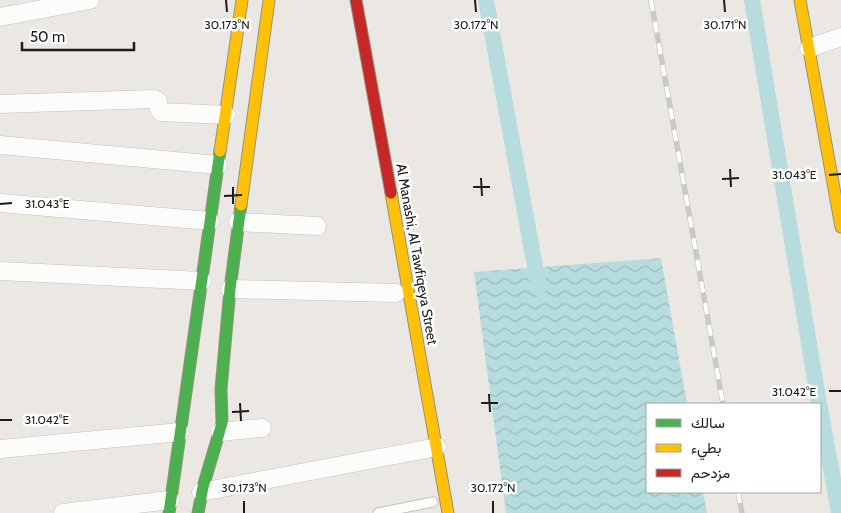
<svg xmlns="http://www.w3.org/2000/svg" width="841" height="513" font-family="Cabin,Vazirmatn,sans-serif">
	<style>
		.water { fill: url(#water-waves) }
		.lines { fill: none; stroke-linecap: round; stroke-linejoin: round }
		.canal { stroke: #b6dcde; stroke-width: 16 }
		.lane-casing { stroke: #c3c2c0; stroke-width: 11 }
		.street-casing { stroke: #c3c2c0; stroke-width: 19 }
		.fast-casing { stroke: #95937c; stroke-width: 13 }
		.slow-casing { stroke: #95937c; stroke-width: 13 }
		.jam-casing { stroke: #95937c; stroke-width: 13 }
		.lane { stroke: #fcfcfb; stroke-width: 9 }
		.street { stroke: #fcfcfb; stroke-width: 18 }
		.fast { stroke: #4caf50; stroke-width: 11 }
		.slow { stroke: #ffc107; stroke-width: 11 }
		.jam { stroke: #c62828; stroke-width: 11 }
		.rail-casing { stroke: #c9c9c8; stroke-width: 5.5 }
		.rail { stroke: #fff; stroke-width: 4; stroke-dasharray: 11; stroke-linecap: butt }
		.ticks { fill: none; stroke: #1c1c1c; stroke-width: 2 }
		.labels { text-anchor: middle; stroke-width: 5; stroke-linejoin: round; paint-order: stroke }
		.street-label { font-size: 14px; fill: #1c1c1c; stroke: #fff }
		.ticks-label { font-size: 12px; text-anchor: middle; fill: #1c1c1c; stroke: #fff; stroke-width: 5; stroke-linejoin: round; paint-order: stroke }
	</style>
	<defs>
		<pattern id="water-waves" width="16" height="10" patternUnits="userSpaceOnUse" patternTransform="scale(1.25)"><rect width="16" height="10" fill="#b6dcde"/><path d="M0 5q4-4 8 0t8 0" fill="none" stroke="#9cbcbe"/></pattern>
	</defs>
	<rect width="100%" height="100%" fill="#ebe8e4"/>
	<polygon class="water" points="661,258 687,404 647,404 647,492 703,492 707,513 506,513 474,272"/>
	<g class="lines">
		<g class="canal">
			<polyline points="486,0 539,288"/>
			<polyline points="752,0 819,404"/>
			<polyline points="820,408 839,513"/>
		</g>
		<defs>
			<polyline id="lane" points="378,513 433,502"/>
			<g id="street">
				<polyline points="0,17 90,0"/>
				<polyline points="809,48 841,37"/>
				<polyline points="0,104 154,99 158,101 159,109 161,112 226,115"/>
				<polyline points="0,145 218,165"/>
				<polyline points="0,203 210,221"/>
				<polyline points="238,222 317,226"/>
				<polyline points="0,271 202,281"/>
				<polyline points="230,289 396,293"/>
				<polyline points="220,432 262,428"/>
				<polyline points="0,449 180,432"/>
				<polyline points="201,492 437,447"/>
				<polyline points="63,513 170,500"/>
			</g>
			<g id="fast">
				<polyline points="169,513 220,151"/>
				<polyline points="198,513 203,487 222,423 221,389 230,289 241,205"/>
			</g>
			<g id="slow">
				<polyline points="800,0 841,227"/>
				<polyline points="220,151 242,0"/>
				<polyline points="391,193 448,513"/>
				<polyline points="241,205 269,0"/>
			</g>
			<polyline id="jam" points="356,0 391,193"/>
		</defs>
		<use href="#lane" class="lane-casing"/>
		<use href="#street" class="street-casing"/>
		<use href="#fast" class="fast-casing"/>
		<use href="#slow" class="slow-casing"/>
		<use href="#jam" class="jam-casing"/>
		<use href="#lane" class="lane"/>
		<use href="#street" class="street"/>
		<use href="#fast" class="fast"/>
		<use href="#slow" class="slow"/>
		<use href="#jam" class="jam"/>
		<defs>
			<g id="rail">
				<polyline points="651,0 723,404"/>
				<polyline points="738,492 742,513"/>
			</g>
		</defs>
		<use href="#rail" class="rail-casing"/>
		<use href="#rail" class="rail"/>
	</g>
	<path class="ticks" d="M226,0L227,12M475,0L476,12M724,0L725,12M730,169L731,187M829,175L841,174M481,178L482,196M722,179L739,178M233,187V204M473,187H490M224,196L242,195M0,204L12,203M829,391H841M489,394L490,412M240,403L241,421M481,403H498M232,412L249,411M0,420H12M244,501V513M493,501V513"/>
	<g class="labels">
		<g class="street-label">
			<text transform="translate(417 254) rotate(80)" y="5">Al Manashi, Al Tawfiqeya Street</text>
		</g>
	</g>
	<g class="ticks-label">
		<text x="227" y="29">30.173°N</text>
		<text x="476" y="29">30.172°N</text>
		<text x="725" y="29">30.171°N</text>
		<text x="794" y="179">31.043°E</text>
		<text x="47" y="208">31.043°E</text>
		<text x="794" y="396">31.042°E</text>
		<text x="47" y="424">31.042°E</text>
		<text x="244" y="492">30.173°N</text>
		<text x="493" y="492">30.172°N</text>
	</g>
	<rect x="646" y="403" width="175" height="90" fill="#ffffff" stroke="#a4a4a4"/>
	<rect x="656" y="419" width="25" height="8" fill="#4caf50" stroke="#a4a4a4"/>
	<text x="691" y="428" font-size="15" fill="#1c1c1c">سالك</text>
	<rect x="656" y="444" width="25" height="8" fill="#ffc107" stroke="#a4a4a4"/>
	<text x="691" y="453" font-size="15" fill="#1c1c1c">بطيء</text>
	<rect x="656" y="469" width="25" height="8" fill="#c62828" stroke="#a4a4a4"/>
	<text x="691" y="478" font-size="15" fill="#1c1c1c">مزدحم</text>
	<path d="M22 42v8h112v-8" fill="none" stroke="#1c1c1c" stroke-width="2.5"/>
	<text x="30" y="42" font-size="15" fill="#1c1c1c" stroke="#ffffff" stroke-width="4" paint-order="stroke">50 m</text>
</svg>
